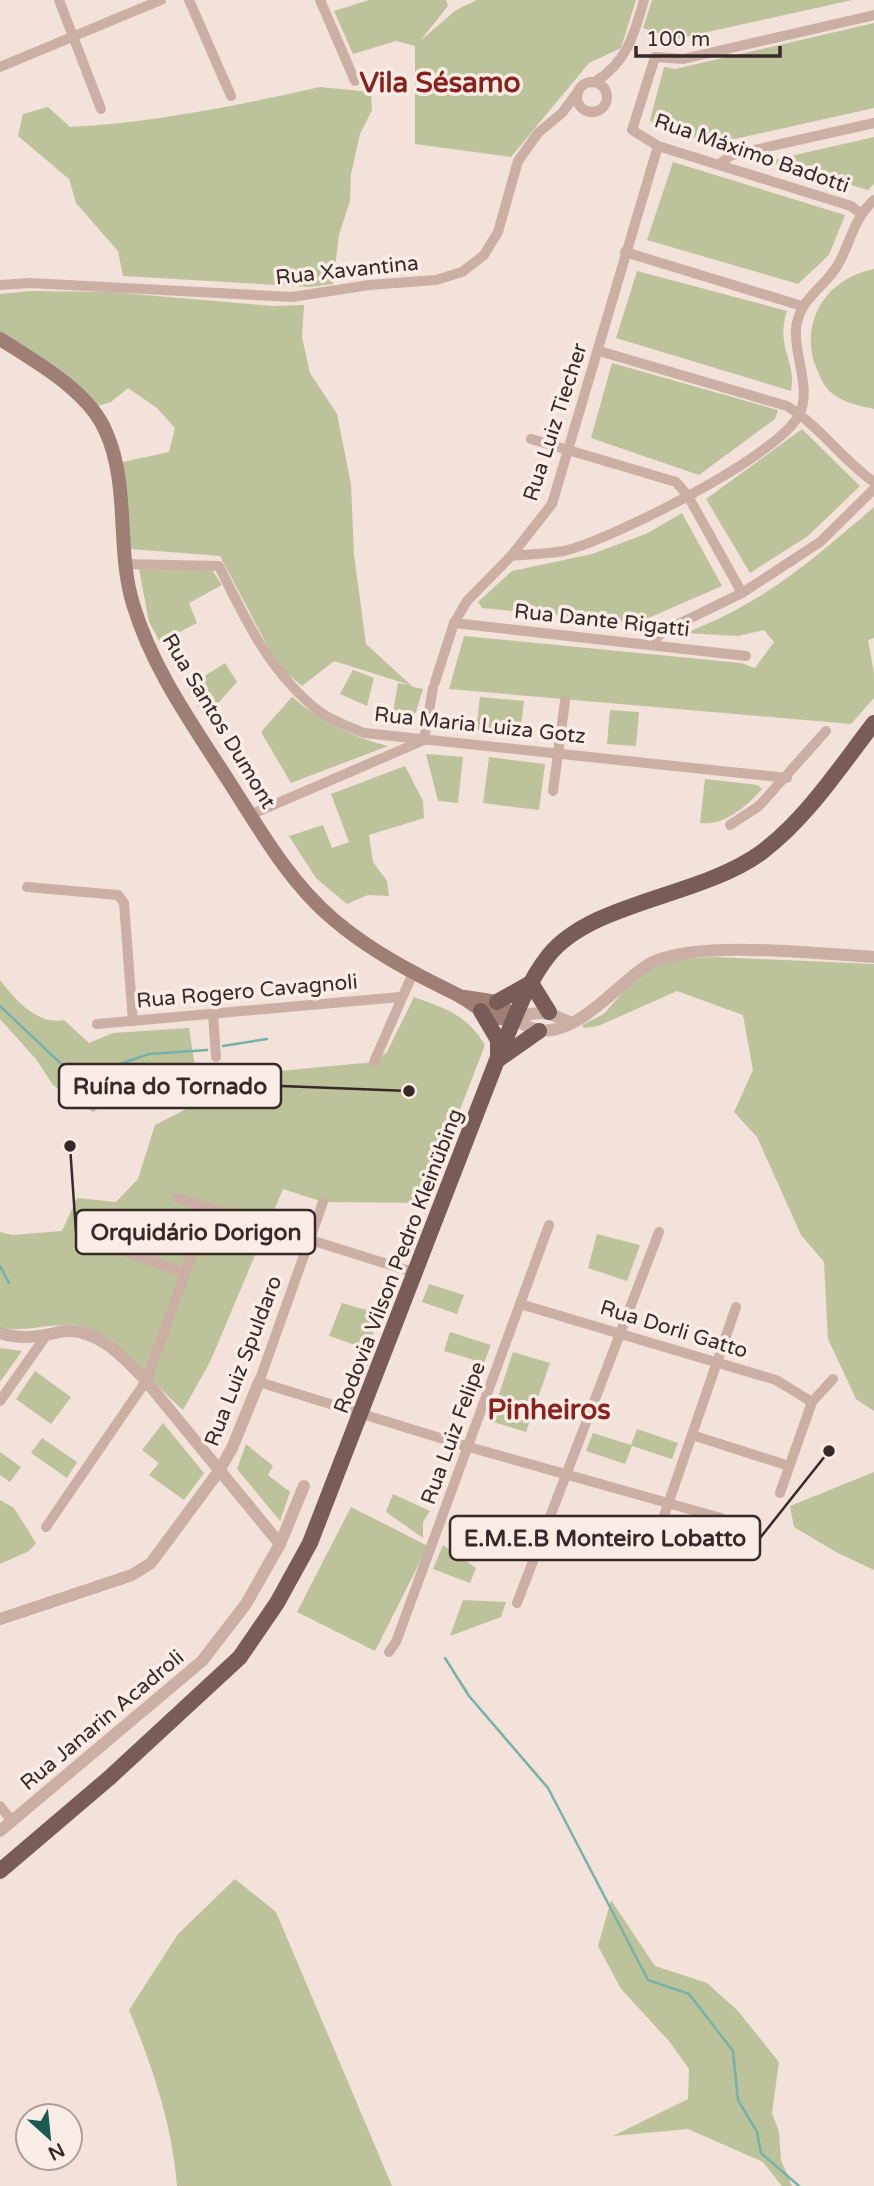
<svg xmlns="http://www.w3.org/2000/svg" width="874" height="2186" font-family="'Varela Round',sans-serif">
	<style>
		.green { fill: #bcc299 }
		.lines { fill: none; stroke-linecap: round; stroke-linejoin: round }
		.stream { stroke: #77b1a9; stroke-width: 2.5 }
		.minor { stroke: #cbafa5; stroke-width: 10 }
		.tertiary { stroke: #cbafa5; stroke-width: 12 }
		.secondary { stroke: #9f7e76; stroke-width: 14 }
		.primary { stroke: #7a5c57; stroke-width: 16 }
		.labels { text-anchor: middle; stroke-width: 7; stroke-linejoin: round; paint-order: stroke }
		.street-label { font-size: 21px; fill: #372927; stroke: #faede6 }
		.district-label { font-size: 28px; font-weight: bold; fill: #8a211c; stroke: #faede6 }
		.leader { fill: none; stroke: #372927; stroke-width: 2.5 }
		.callout-dot { fill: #372927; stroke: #faede6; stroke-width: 2.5 }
		.callout { fill: #faede6; stroke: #372927; stroke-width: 2.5 }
		.callout-label { font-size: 23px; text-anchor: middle; font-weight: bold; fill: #372927 }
	</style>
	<rect width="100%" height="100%" fill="#f3e2da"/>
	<g class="green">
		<polygon points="369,0 446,0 448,6 420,41 456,10 477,0 636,0 621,48 589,63 511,157 415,144 415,46 396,41 353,54 334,11"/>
		<polygon points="652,0 852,0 676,39 643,28"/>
		<polygon points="874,23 874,108 721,142 708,142 655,125 650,120 664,67 675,69"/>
		<path d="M320,87L371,92L372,110L360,134L351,174L350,201L339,235L333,284L309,287L123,276L118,251L76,203L69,179L18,136L23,114L48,107L70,127C154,123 238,105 320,87Z"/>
		<polygon points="874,137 874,184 868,190 776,164 773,160"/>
		<polygon points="673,162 845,215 829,255 798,284 647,240"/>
		<path d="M874,269V409C860,406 845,403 833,394C824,388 820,376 816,367C799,321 827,278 874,269Z"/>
		<path d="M637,271L787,311C775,348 797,361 791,391L616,338Z"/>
		<polygon points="31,291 110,292 272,306 304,305 302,337 310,373 337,414 351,484 354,555 366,644 413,687 423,689 414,718 393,713 398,683 410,685 334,661 302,686 278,666 220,556 131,549 122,487 123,462 169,452 175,428 157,408 128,388 111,402 95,407 51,367 0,332 0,294"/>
		<polygon points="612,363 778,410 775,419 699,475 591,438"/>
		<polygon points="802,429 860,486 808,536 750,573 706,499"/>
		<path d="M874,507V638L868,640L874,673V698L851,724L449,689L464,636L741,663L755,668L774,642L764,630L738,636L685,633C764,603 811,561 874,507Z"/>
		<polygon points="682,513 722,586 637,623 482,608 478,602 512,571 592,554 648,533"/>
		<polygon points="139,569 212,570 222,585 189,603 197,623 160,642 149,622"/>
		<polygon points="225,663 237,682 205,718 187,687"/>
		<polygon points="353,670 374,678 367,706 340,694"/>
		<path d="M292,697C321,721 351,737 388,746L291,783L261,732Z"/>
		<polygon points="480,697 524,701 520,734 476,730"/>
		<polygon points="610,710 639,712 636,746 607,744"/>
		<polygon points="426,754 463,757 458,803 438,801"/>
		<polygon points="489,757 545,764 539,810 483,803"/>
		<polygon points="405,766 423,801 424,818 369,835 373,862 387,881 389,896 368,895 347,904 316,878 289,836 323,825 332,848 349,842 331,794"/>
		<path d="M705,779L758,785L762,789C747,806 725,826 700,823Z"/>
		<polygon points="714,957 874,964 874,1411 856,1399 828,1339 824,1262 801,1235 757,1137 734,1112 753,1070 743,1015 677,991 598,1026 584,1028 582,1025 604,1014 638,974 677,959"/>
		<path d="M0,980C16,1000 36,1025 64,1020L89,1043L113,1033L189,1028L195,1067L131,1066L119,1096L93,1112L53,1085L36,1059L0,1019Z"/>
		<path d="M414,997C446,1009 466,1014 485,1045L424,1203L323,1202L283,1189L210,1362L183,1410C158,1388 104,1326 71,1325C47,1324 24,1332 0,1328V1232L12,1235L62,1231L77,1198L116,1202L138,1179L155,1125L194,1105L227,1076L374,1062L387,1052Z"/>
		<polygon points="597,1234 640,1245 627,1281 588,1268"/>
		<polygon points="429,1284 464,1295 457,1314 422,1302"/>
		<polygon points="342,1303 380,1314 367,1349 329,1336"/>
		<polygon points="450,1332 491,1345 484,1363 444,1351"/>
		<polygon points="0,1348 22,1351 0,1382"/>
		<polygon points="513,1352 550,1363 526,1432 490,1421"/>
		<polygon points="35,1371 71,1397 51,1424 16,1399"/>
		<polygon points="163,1423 204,1473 184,1500 149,1475 159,1463 142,1450"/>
		<polygon points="637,1429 678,1443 672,1459 632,1446 625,1464 586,1451 593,1433 631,1445"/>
		<polygon points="42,1438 77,1462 67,1478 31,1453"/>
		<polygon points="246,1444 273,1466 268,1475 290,1492 280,1521 237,1469"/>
		<polygon points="0,1452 21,1467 10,1482 0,1475"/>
		<polygon points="874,1472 874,1570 836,1552 794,1527 790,1506"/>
		<polygon points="393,1494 430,1511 423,1522 423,1538 386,1512"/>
		<polygon points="0,1500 14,1508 36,1543 29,1551 0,1564"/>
		<polygon points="351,1507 428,1546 375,1651 297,1612"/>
		<polygon points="443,1545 476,1568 470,1583 433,1569"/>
		<polygon points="463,1600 506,1602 501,1617 450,1636"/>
		<path d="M235,1879L276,1912L392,2186H177C172,2124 153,2068 129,2010L178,1934Z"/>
		<polygon points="611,1900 655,1966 707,1983 738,2011 779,2062 772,2113 779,2132 781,2160 792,2186 782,2186 763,2162 688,2129 613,2136 688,2099 689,2069 669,2041 621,1989 598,1946"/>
	</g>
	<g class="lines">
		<g class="stream">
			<polyline points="0,1006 77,1079"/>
			<polyline points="223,1046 267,1039"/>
			<polyline points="65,1067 93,1073 149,1054 207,1050"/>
			<polyline points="0,1266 9,1283"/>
			<polyline points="445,1658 469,1696 548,1788 648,1980 689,1994 733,2051 738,2100 757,2132 761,2153 799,2186"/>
		</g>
		<g class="minor">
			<polyline points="59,0 101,109"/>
			<polyline points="189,0 231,96"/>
			<polyline points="320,0 355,81"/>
			<polyline points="0,67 161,0"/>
			<circle cx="592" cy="97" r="15"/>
			<path d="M595,82C627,62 634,35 644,0"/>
			<polyline points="719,164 732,155 874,123"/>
			<polyline points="860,213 851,206 658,146 632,130 655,57 683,59 874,15"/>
			<polyline points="625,252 802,306"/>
			<polyline points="0,285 30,283 292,297 369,285 436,280 462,272 484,255 498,232 518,161 538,133 562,113 577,93"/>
			<path d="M599,351L787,406C820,426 842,460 874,482"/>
			<polyline points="531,439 676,482 688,496 742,593"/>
			<path d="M511,556C528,554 547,554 564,551C610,540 782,455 800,413C811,388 794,355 796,329C799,296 829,286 841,259C852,236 855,218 874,200"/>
			<path d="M124,564L219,566C246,621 270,673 320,712C332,721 350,727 364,733L787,778"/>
			<polyline points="454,623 746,656"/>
			<polyline points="651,644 662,632 742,593 820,542 874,489"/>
			<polyline points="435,682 454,623 467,601 511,556 552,504 658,146"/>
			<polyline points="553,791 565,701"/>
			<polyline points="250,815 424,740 433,688"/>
			<polyline points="730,825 759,806 826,731"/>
			<polyline points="27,887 118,895 124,903 133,1021"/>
			<polyline points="213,1014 216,1057"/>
			<polyline points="97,1024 400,997"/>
			<polyline points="374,1062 413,973"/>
			<polyline points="177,1198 416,1273"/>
			<polyline points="323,1202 259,1382 469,1447 721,1518"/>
			<polyline points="81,1235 185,1273"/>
			<polyline points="520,1304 776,1380 812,1402"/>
			<polyline points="0,1401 45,1337"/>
			<polyline points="692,1435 789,1466"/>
			<polyline points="780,1493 812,1402 833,1379"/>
			<polyline points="46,1527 146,1381 209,1208"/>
			<polyline points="655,1542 736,1307"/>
			<polyline points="517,1603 659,1232"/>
			<polyline points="389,1652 396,1642 549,1225"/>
			<polyline points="0,1806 12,1821"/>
		</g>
		<g class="tertiary">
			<path d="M571,1023C550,1012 538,1010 515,1018C564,1062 617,978 655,961C703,940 818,954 874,957"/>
			<path d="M0,1333C21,1340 38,1337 59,1332C94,1325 124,1357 146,1381L280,1544"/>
			<polyline points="0,1619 132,1575 151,1563 219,1471 232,1448 259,1382"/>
			<polyline points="0,1831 202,1661 246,1604 280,1544 304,1486"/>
		</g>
		<g class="secondary">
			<path d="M0,339C36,362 89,391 106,432C130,486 116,548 133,604C152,668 192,724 228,780C259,828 288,881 333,919C369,950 411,972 454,993C477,1004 488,1022 515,1018"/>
			<polyline points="465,997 497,1002 515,1018"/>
		</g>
		<g class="primary">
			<polyline points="531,983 549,1012"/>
			<polyline points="497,1002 529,984"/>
			<polyline points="481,1011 498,1040 498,1054"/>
			<polyline points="499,1059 539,1031"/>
			<path d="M0,1871L108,1779L240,1657L277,1603L310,1543L497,1060C512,1025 525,985 549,955C593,901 701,897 762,852C807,818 840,767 874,723"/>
		</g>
	</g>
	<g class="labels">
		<g class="street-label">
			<text transform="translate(752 153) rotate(19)" y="7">Rua Máximo Badotti</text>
			<text transform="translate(347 270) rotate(-6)" y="7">Rua Xavantina</text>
			<text transform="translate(555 422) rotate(-72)" y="7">Rua Luiz Tiecher</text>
			<text transform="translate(602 620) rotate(6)" y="7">Rua Dante Rigatti</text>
			<text transform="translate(219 721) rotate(59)" y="7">Rua Santos Dumont</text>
			<text transform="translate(480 725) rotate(6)" y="7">Rua Maria Luiza Gotz</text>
			<text transform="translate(247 991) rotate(-5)" y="7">Rua Rogero Cavagnoli</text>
			<text transform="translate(398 1261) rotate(-69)" y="7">Rodovia Vilson Pedro Kleinübing</text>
			<text transform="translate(674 1329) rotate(17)" y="7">Rua Dorli Gatto</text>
			<text transform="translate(243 1361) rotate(-69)" y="7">Rua Luiz Spuldaro</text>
			<text transform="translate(453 1433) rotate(-70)" y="7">Rua Luiz Felipe</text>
			<text transform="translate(102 1720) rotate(-40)" y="7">Rua Janarin Acadroli</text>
		</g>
		<g class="district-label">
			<text x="440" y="92">Vila Sésamo</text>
			<text x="549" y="1419">Pinheiros</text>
		</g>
	</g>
	<path class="leader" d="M409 1091L281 1086M70 1146L76 1232M829 1451L760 1538"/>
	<g class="callout-dot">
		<circle cx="409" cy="1091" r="7"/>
		<circle cx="70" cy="1146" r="7"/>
		<circle cx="829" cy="1451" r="7"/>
	</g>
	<g class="callout">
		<rect x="59" y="1064" width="222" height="44" rx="7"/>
		<rect x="76" y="1210" width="239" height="44" rx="7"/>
		<rect x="450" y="1516" width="310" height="44" rx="7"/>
	</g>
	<g class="callout-label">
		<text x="170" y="1094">Ruína do Tornado</text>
		<text x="196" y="1240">Orquidário Dorigon</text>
		<text x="605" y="1546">E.M.E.B Monteiro Lobatto</text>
	</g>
	<g transform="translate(49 2137) rotate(153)"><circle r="33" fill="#faede6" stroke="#ac9f9a" stroke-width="2"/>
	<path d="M0-5L12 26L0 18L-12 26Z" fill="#1a5a53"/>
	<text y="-10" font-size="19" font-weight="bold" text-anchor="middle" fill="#372927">N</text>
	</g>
	<path d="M636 46v10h144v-10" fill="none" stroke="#372927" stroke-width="3.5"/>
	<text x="646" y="46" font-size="21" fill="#372927" stroke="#faede6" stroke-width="5" paint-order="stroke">100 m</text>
</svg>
